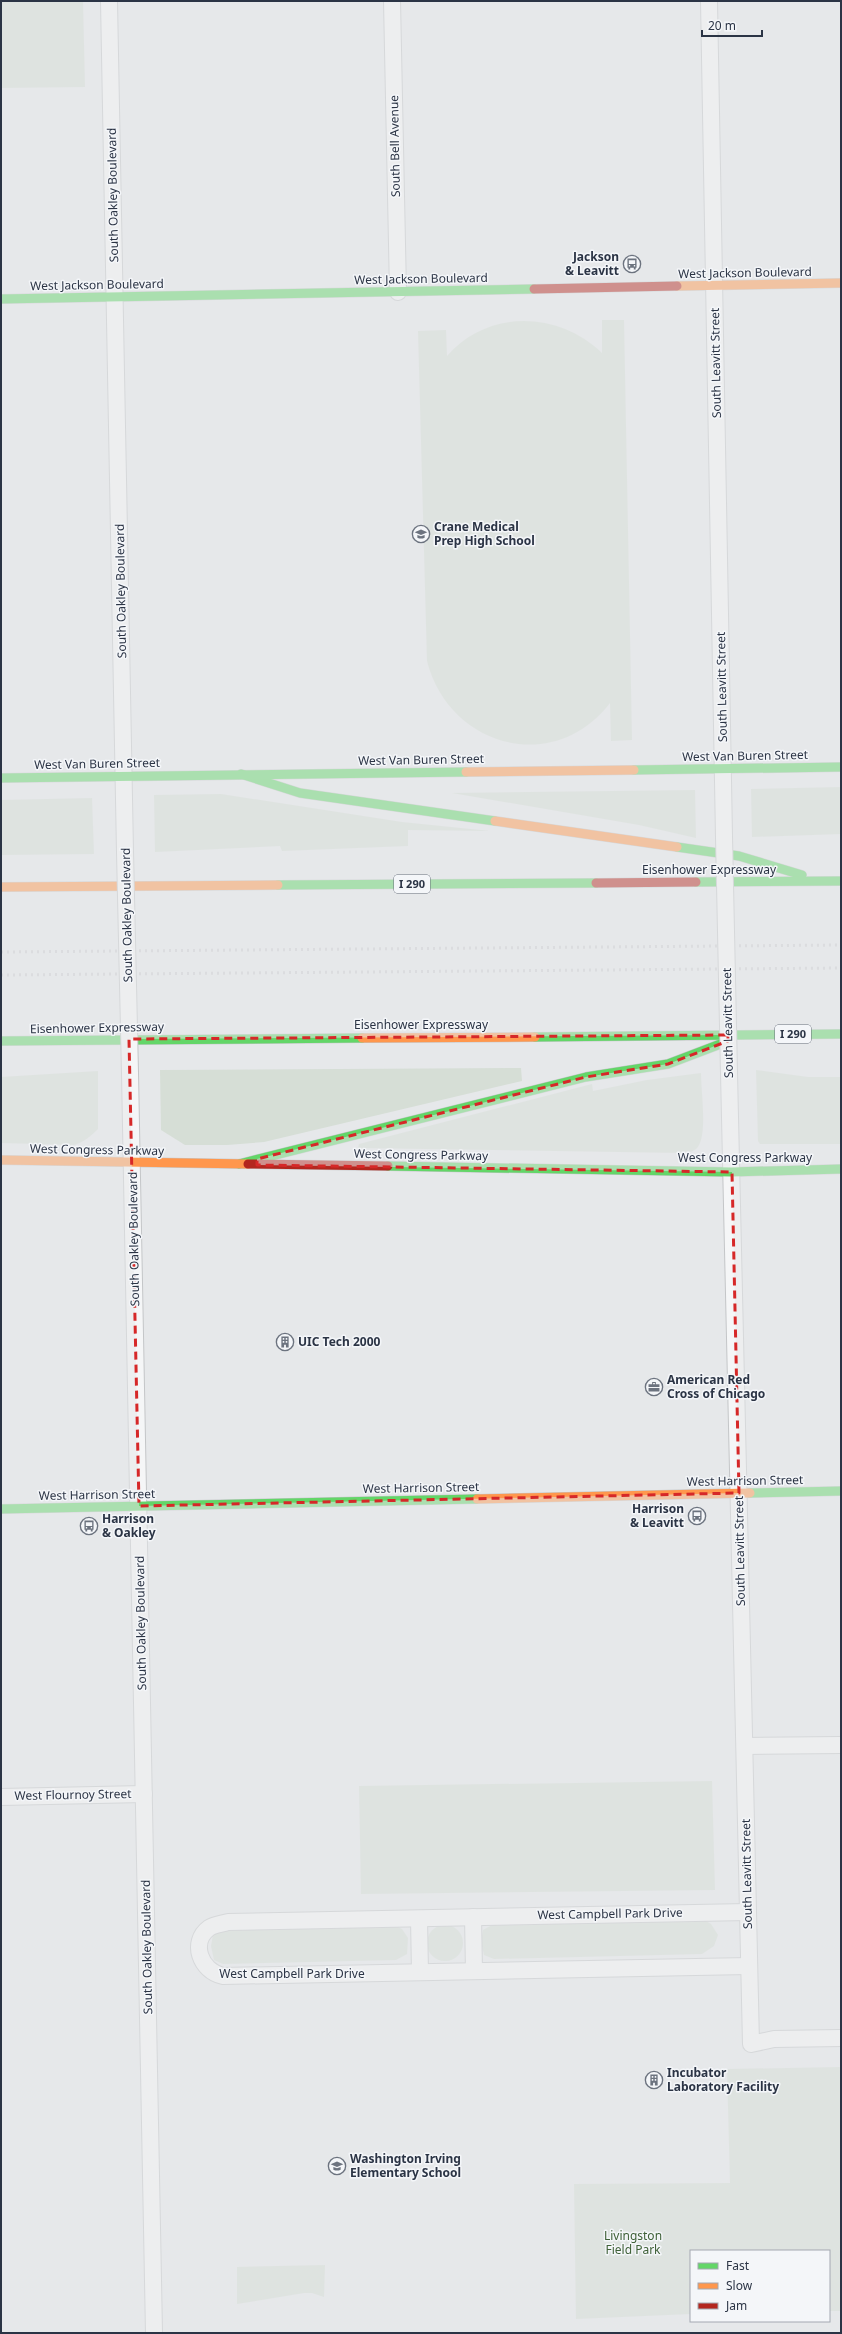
<svg xmlns="http://www.w3.org/2000/svg" width="842" height="2334" font-family="'Noto Sans',sans-serif">
	<style>
		.green { fill: #d6ded6 }
		.lines { fill: none; stroke-linecap: round; stroke-linejoin: round }
		.street-casing { stroke: #c4c6c8; stroke-width: 18 }
		.fast-casing { stroke: #c4c6c8; stroke-width: 10 }
		.slow-casing { stroke: #c4c6c8; stroke-width: 10 }
		.jam-casing { stroke: #c4c6c8; stroke-width: 10 }
		.street { stroke: #f5f6f7; stroke-width: 16 }
		.fast { stroke: #63d668; stroke-width: 9 }
		.slow { stroke: #ff974d; stroke-width: 9 }
		.jam { stroke: #b3261e; stroke-width: 9 }
		.rail { stroke: #cecfd2; stroke-width: 3; stroke-dasharray: 2 4; stroke-linecap: butt }
		.street-bridge-casing { stroke: #c4c6c8; stroke-width: 18; stroke-linecap: butt }
		.street-bridge { stroke: #f5f6f7; stroke-width: 16 }
		.marked { fill: none; stroke: #d62828; stroke-width: 3; stroke-dasharray: 8 5; stroke-linejoin: round }
		.labels { text-anchor: middle; stroke-width: 3; stroke-linejoin: round; paint-order: stroke }
		.shield { fill: #f4f6f9; stroke: #676e7b; stroke-width: 1 }
		.shield-label { font-size: 11px; font-weight: bold; fill: #2b3445 }
		.street-label { font-size: 12px; fill: #2b3445; stroke: #f4f6f9 }
		.poi-label { font-size: 12px; font-weight: bold; fill: #2b3445; stroke: #f4f6f9; text-anchor: start }
		.park-label { font-size: 12px; fill: #3f6138; stroke: #f4f6f9 }
	</style>
	<rect width="100%" height="100%" fill="#e6e8ea"/>
	<g class="green">
		<polygon points="1,1 83,1 85,87 1,88"/>
		<path d="M602,320H624L632,740L611,741L610,703C554,776 449,747 427,661L418,331L446,330L447,356C488,309 558,311 602,353Z"/>
		<polygon points="841,787 841,834 752,837 751,789"/>
		<polygon points="695,790 696,838 639,825 452,793"/>
		<polygon points="221,794 402,822 490,831 408,830 408,846 282,851 280,846 155,852 154,795"/>
		<polygon points="92,798 94,854 1,855 1,800"/>
		<polygon points="521,1068 522,1081 264,1142 227,1145 185,1145 161,1130 160,1070"/>
		<polygon points="756,1070 808,1077 841,1077 841,1144 760,1144 758,1141"/>
		<path d="M98,1071V1129C91,1136 84,1142 74,1145L1,1143V1077Z"/>
		<path d="M701,1073C701,1091 707,1131 699,1145C696,1152 689,1152 683,1153L358,1148L359,1144L592,1084L593,1091L647,1080Z"/>
		<polygon points="712,1781 715,1890 361,1894 359,1786"/>
		<polygon points="703,1919 711,1924 718,1935 714,1946 702,1954 494,1959 484,1955 481,1942 483,1930 494,1924"/>
		<polygon points="391,1924 402,1929 408,1938 407,1954 396,1960 223,1964 214,1960 211,1946 213,1935 223,1928"/>
		<circle cx="445" cy="1943" r="18"/>
		<polygon points="841,2067 841,2311 829,2311 829,2251 691,2251 691,2314 576,2319 574,2184 730,2183 727,2069"/>
		<polygon points="325,2265 324,2297 312,2293 304,2293 237,2304 237,2267"/>
	</g>
	<g class="lines">
		<defs>
			<g id="street">
				<polyline points="109,1 125,852"/>
				<polyline points="392,1 398,292"/>
				<polyline points="709,1 724,837"/>
				<polyline points="130,1073 154,2333"/>
				<polyline points="729,1073 751,2044 774,2039 841,2038"/>
				<polyline points="745,1746 841,1745"/>
				<polyline points="1,1797 144,1794"/>
				<path d="M748,1912L228,1922C222,1924 215,1924 209,1928C190,1942 200,1971 223,1976L749,1966"/>
				<polyline points="473,1917 474,1971"/>
				<polyline points="419,1919 420,1972"/>
			</g>
			<g id="fast">
				<polyline points="1,299 534,289"/>
				<polyline points="634,770 841,767"/>
				<polyline points="241,774 300,793 495,821"/>
				<polyline points="1,778 466,772"/>
				<polyline points="677,847 739,856 802,875"/>
				<polyline points="696,882 841,881"/>
				<polyline points="278,885 596,883"/>
				<polyline points="535,1037 841,1034"/>
				<polyline points="1,1041 362,1038"/>
				<polyline points="239,1164 586,1077 668,1064 731,1040"/>
				<polyline points="388,1166 732,1172 841,1169"/>
				<polyline points="750,1493 841,1491"/>
				<polyline points="1,1509 477,1499"/>
			</g>
			<g id="slow">
				<polyline points="677,286 841,283"/>
				<polyline points="466,772 634,770"/>
				<polyline points="495,821 677,847"/>
				<polyline points="1,887 278,885"/>
				<polyline points="362,1038 535,1037"/>
				<polyline points="1,1160 248,1164"/>
				<polyline points="477,1499 750,1493"/>
			</g>
			<g id="jam">
				<polyline points="534,289 677,286"/>
				<polyline points="596,883 696,882"/>
				<polyline points="248,1164 388,1166"/>
			</g>
		</defs>
		<use href="#street" class="street-casing"/>
		<use href="#fast" class="fast-casing"/>
		<use href="#slow" class="slow-casing"/>
		<use href="#jam" class="jam-casing"/>
		<use href="#street" class="street"/>
		<use href="#fast" class="fast"/>
		<use href="#slow" class="slow"/>
		<use href="#jam" class="jam"/>
		<g class="rail">
			<polyline points="1,952 841,945"/>
			<polyline points="1,975 841,968"/>
		</g>
		<defs>
			<g id="street-bridge">
				<polyline points="724,837 729,1073"/>
				<polyline points="125,852 130,1073"/>
			</g>
		</defs>
		<use href="#street-bridge" class="street-bridge-casing"/>
		<use href="#street-bridge" class="street-bridge"/>
	</g>
	<path d="M0 0H842V2334H0ZM728,1035V1041L668,1064L586,1077L257,1159V1165L732,1172L739,1493L139,1506L129,1039Z" fill="#e6e8ea" fill-opacity=".55" fill-rule="evenodd"/>
	<path class="marked" d="M728,1035V1041L668,1064L586,1077L257,1159V1165L732,1172L739,1493L139,1506L129,1039Z"/>
	<defs>
		<symbol id="bus-ring" viewBox="-11 -11 22 22"><circle r="9.5" fill="#f4f6f9" stroke="#6c737f" stroke-width="1.5"/><path d="M-5-6H5V4H4V6H2V4H-2V6H-4V4H-5ZM-3.5-4V0h7V-4ZM-3.5 1.2v1.5H-2V1.2ZM2 1.2v1.5H3.5V1.2Z" fill="#6c737f"/></symbol>
		<symbol id="school-ring" viewBox="-11 -11 22 22"><circle r="9.5" fill="#f4f6f9" stroke="#6c737f" stroke-width="1.5"/><path d="M0-5L7-2L0 1L-7-2ZM-4 1L0 2.5L4 1V4Q0 6-4 4Z" fill="#6c737f"/></symbol>
		<symbol id="building-ring" viewBox="-11 -11 22 22"><circle r="9.5" fill="#f4f6f9" stroke="#6c737f" stroke-width="1.5"/><path d="M-4-6H4V6H1V3H-1V6H-4ZM-2.5-4.3h1.7v1.8h-1.7ZM.8-4.3h1.7v1.8H.8ZM-2.5-1h1.7V.8h-1.7ZM.8-1h1.7V.8H.8Z" fill="#6c737f"/></symbol>
		<symbol id="office-ring" viewBox="-11 -11 22 22"><circle r="9.5" fill="#f4f6f9" stroke="#6c737f" stroke-width="1.5"/><path d="M-6-3h4V-5.5h4V-3h4V5H-6ZM-1-4.5V-3h2v-1.5ZM-6 0V1H6V0Z" fill="#6c737f"/></symbol>
	</defs>
	<g fill-rule="evenodd">
		<use href="#bus-ring" x="622" y="254" width="20" height="20"/>
		<use href="#school-ring" x="411" y="524" width="20" height="20"/>
		<use href="#building-ring" x="275" y="1332" width="20" height="20"/>
		<use href="#office-ring" x="644" y="1377" width="20" height="20"/>
		<use href="#bus-ring" x="687" y="1506" width="20" height="20"/>
		<use href="#bus-ring" x="79" y="1516" width="20" height="20"/>
		<use href="#building-ring" x="644" y="2070" width="20" height="20"/>
		<use href="#school-ring" x="327" y="2156" width="20" height="20"/>
	</g>
	<g class="labels">
		<g class="shield">
			<rect x="394" y="875" width="36" height="18" rx="3"/>
			<rect x="775" y="1025" width="36" height="18" rx="3"/>
		</g>
		<g class="shield-label">
			<text x="412" y="888">I 290</text>
			<text x="793" y="1038">I 290</text>
		</g>
		<g class="street-label">
			<text transform="translate(395 146) rotate(-91)" y="4">South Bell Avenue</text>
			<text transform="translate(113 195) rotate(-91)" y="4">South Oakley Boulevard</text>
			<text transform="translate(745 273) rotate(-1)" y="4">West Jackson Boulevard</text>
			<text transform="translate(421 279) rotate(-1)" y="4">West Jackson Boulevard</text>
			<text transform="translate(97 285) rotate(-1)" y="4">West Jackson Boulevard</text>
			<text transform="translate(716 363) rotate(-91)" y="4">South Leavitt Street</text>
			<text transform="translate(121 591) rotate(-91)" y="4">South Oakley Boulevard</text>
			<text transform="translate(722 687) rotate(-91)" y="4">South Leavitt Street</text>
			<text transform="translate(745 756) rotate(-1)" y="4">West Van Buren Street</text>
			<text transform="translate(421 760) rotate(-1)" y="4">West Van Buren Street</text>
			<text transform="translate(97 764) rotate(-1)" y="4">West Van Buren Street</text>
			<text x="709" y="874">Eisenhower Expressway</text>
			<text transform="translate(127 915) rotate(-91)" y="4">South Oakley Boulevard</text>
			<text transform="translate(728 1023) rotate(-91)" y="4">South Leavitt Street</text>
			<text x="421" y="1029">Eisenhower Expressway</text>
			<text transform="translate(97 1028) rotate(-1)" y="4">Eisenhower Expressway</text>
			<text transform="translate(97 1150) rotate(1)" y="4">West Congress Parkway</text>
			<text transform="translate(421 1155) rotate(1)" y="4">West Congress Parkway</text>
			<text x="745" y="1162">West Congress Parkway</text>
			<text transform="translate(134 1239) rotate(-91)" y="4">South Oakley Boulevard</text>
			<text transform="translate(745 1481) rotate(-1)" y="4">West Harrison Street</text>
			<text transform="translate(421 1488) rotate(-1)" y="4">West Harrison Street</text>
			<text transform="translate(97 1495) rotate(-1)" y="4">West Harrison Street</text>
			<text transform="translate(740 1551) rotate(-91)" y="4">South Leavitt Street</text>
			<text transform="translate(141 1623) rotate(-91)" y="4">South Oakley Boulevard</text>
			<text transform="translate(73 1795) rotate(-1)" y="4">West Flournoy Street</text>
			<text transform="translate(747 1874) rotate(-91)" y="4">South Leavitt Street</text>
			<text transform="translate(610 1914) rotate(-1)" y="4">West Campbell Park Drive</text>
			<text transform="translate(147 1947) rotate(-91)" y="4">South Oakley Boulevard</text>
			<text x="292" y="1978">West Campbell Park Drive</text>
		</g>
		<g class="poi-label">
			<text x="619" y="261" text-anchor="end">Jackson<tspan x="619" dy="14">&amp; Leavitt</tspan></text>
			<text x="434" y="531">Crane Medical<tspan x="434" dy="14">Prep High School</tspan></text>
			<text x="298" y="1346">UIC Tech 2000</text>
			<text x="667" y="1384">American Red<tspan x="667" dy="14">Cross of Chicago</tspan></text>
			<text x="684" y="1513" text-anchor="end">Harrison<tspan x="684" dy="14">&amp; Leavitt</tspan></text>
			<text x="102" y="1523">Harrison<tspan x="102" dy="14">&amp; Oakley</tspan></text>
			<text x="667" y="2077">Incubator<tspan x="667" dy="14">Laboratory Facility</tspan></text>
			<text x="350" y="2163">Washington Irving<tspan x="350" dy="14">Elementary School</tspan></text>
		</g>
		<g class="park-label">
			<text x="633" y="2240">Livingston<tspan x="633" dy="14">Field Park</tspan></text>
		</g>
	</g>
	<rect width="842" height="2334" fill="none" stroke="#2b3445" stroke-width="4"/>
	<rect x="690" y="2250" width="140" height="72" fill="#f4f6f9" stroke="#a4a8b1"/>
	<rect x="698" y="2263" width="20" height="6" fill="#63d668" stroke="#a4a8b1"/>
	<text x="726" y="2270" font-size="12" fill="#2b3445">Fast</text>
	<rect x="698" y="2283" width="20" height="6" fill="#ff974d" stroke="#a4a8b1"/>
	<text x="726" y="2290" font-size="12" fill="#2b3445">Slow</text>
	<rect x="698" y="2303" width="20" height="6" fill="#b3261e" stroke="#a4a8b1"/>
	<text x="726" y="2310" font-size="12" fill="#2b3445">Jam</text>
	<path d="M702 30v6h60v-6" fill="none" stroke="#2b3445" stroke-width="2"/>
	<text x="708" y="30" font-size="12" fill="#2b3445" stroke="#f4f6f9" stroke-width="3" paint-order="stroke">20 m</text>
</svg>
